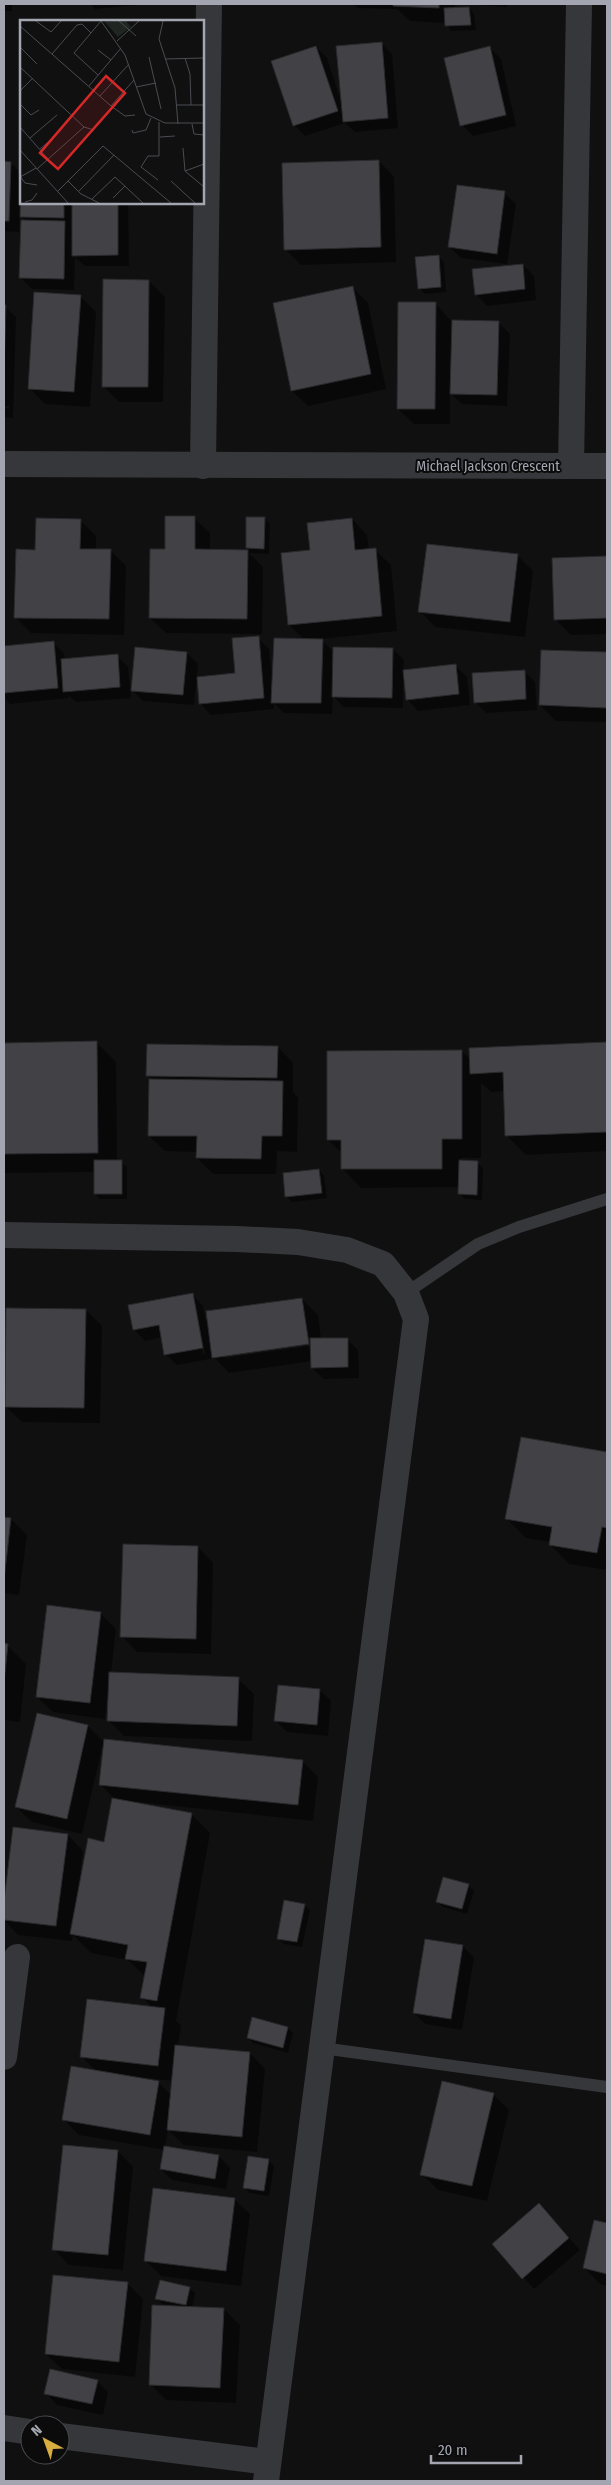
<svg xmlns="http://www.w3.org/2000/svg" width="611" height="2485" font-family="'Fira Sans Condensed',sans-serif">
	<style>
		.shadow { fill: #0007; fill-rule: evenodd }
		.building { fill: #424246; stroke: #2a2a2d }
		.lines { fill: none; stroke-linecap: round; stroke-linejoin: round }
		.service { stroke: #36373a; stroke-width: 12 }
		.minor { stroke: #36373a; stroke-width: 26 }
		.labels { text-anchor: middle; stroke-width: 4; stroke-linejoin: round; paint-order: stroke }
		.street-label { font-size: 14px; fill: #a3a6b0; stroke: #0b0b0c }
		.inset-road { fill: none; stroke: #4b4c51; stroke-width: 1 }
		.view { fill: #d62828; fill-opacity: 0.15; stroke: #d62828; stroke-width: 2.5 }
		.inset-edge { fill: none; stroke: #a3a6b0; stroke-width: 2.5 }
	</style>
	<rect width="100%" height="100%" fill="#101011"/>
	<g class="shadow">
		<rect x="4" y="4" width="8" height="7"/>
		<polygon points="90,4 150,4 95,9"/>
		<polygon points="353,4 455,4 455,9 469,8 474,14 476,30 451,31 446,23 410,21 397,9 358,8"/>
		<polygon points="461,4 507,4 507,7"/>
		<polygon points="381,43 392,54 398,128 355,132 345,123 305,136 294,125 316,47 327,58 341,101"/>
		<polygon points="490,48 501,59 516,126 473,136 462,125"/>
		<polygon points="379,161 394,177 396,262 301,265 285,249"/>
		<polygon points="4,163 11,163 21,173 21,202 128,202 129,266 85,266 75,257 74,290 32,289 21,278 26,222 20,215 19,232 4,231"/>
		<polygon points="504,193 516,204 507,264 461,258 450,247"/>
		<polygon points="438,256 444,262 446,292 425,294 419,288"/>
		<polygon points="523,265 534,276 536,300 487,306 476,294"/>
		<polygon points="149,281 165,297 163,402 119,402 103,386"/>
		<polygon points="352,287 368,303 386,389 308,406 292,391"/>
		<polygon points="81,297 96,312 90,407 45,404 29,388"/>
		<polygon points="435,303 451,321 499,323 510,334 507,406 462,404 450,393 450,424 414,424 398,409"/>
		<polygon points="4,306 16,317 13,418 4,417 4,408 9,409 9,406 4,406"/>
		<polygon points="194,518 210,533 210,551 250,551 247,548 265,518 270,524 269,554 249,553 263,567 262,634 166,633 150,618 166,551"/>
		<polygon points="352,519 367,535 369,550 375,550 391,565 397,631 321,639 334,652 393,649 404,660 403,671 456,666 467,677 470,705 418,711 407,699 403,680 403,708 344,707 333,696 332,714 284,713 274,703 274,709 211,715 200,703 236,675 258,638 269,649 272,678 305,640 289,625 311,551"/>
		<polygon points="81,521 96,536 96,550 110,550 126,566 124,635 31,633 15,617 36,551"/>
		<polygon points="517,555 533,571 525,637 435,627 420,611"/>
		<polygon points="607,558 607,634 571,635 555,619 553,560"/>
		<polygon points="53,642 64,654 65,660 117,656 128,667 131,698 76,702 68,695 69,698 10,704 4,697 4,648"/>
		<polygon points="542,651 607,653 607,722 556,721 540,705"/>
		<polygon points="187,653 198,664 194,705 143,701 132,690"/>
		<polygon points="524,671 535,682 537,710 486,713 475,702"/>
		<polygon points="97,1043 116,1062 117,1162 121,1162 127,1167 127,1199 100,1199 95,1194 95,1172 4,1173 4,1044"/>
		<polygon points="607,1043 607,1151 526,1155 507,1136 505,1091 491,1092 481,1083 481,1158 461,1158 461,1162 477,1162 483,1168 482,1200 465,1199 459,1194 459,1187 361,1188 342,1168 342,1153 328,1140 462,1051 471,1060 471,1049"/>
		<polygon points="278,1047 293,1063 293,1092 298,1098 297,1152 277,1151 276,1174 213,1174 197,1158 197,1152 165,1151 149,1136 152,1080 148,1075"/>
		<polygon points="319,1170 324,1176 327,1198 292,1202 286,1196"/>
		<path d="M192,1294L203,1306L206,1321L302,1299L318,1315L321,1339H347L358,1350L359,1378L324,1379L312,1368V1361L229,1373L215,1358L177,1365L165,1354L162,1337L145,1341L134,1329ZM194,1306H196L205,1354H203ZM315,1342V1345L225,1358V1355Z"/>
		<polygon points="86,1310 102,1326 100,1423 22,1422 6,1407"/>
		<polygon points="522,1438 607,1454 607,1570 569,1564 550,1544 551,1542 526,1538 507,1519"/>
		<polygon points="4,1518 11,1519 27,1535 19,1595 4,1593"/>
		<polygon points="198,1547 213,1563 211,1654 137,1652 122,1636"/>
		<polygon points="100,1613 116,1629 111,1673 238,1679 254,1694 252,1741 124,1736 108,1720 109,1700 107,1700 105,1719 53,1712 37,1697"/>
		<polygon points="4,1644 7,1645 26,1664 20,1722 4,1720"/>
		<polygon points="320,1690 331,1701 328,1736 287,1732 276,1721"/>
		<path d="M38,1715L88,1726L105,1743L302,1761L318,1777L313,1821L137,1802V1804L191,1814L210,1833L176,2021L181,2025L178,2046L250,2053L265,2069L257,2152L184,2145L168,2130L165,2147L219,2156L230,2168L226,2189L172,2180L161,2169L165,2150L79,2135L63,2119L97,2072L81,2056L153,2008L142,1997L146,1977L128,1960L91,1953L73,1935L72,1941L18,1935L4,1920L14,1829L68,1835L83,1851L80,1876L82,1877L105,1843L116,1800L100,1784L105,1745L103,1744L82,1834L32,1822L16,1807ZM148,2078L173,2081L171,2095L158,2082L147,2080Z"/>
		<polygon points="468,1885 474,1891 467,1914 443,1907 437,1902"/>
		<polygon points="304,1905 310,1910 302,1947 284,1944 278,1938"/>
		<polygon points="463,1946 474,1958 462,2030 425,2024 414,2013"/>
		<polygon points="288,2028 293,2033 288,2053 253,2043 248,2038"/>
		<polygon points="493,2094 509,2110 487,2201 438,2190 422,2174"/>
		<polygon points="118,2151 133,2167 123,2270 69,2265 54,2249"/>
		<polygon points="268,2160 274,2166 269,2196 250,2193 245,2188"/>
		<polygon points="234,2199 250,2214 241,2286 161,2276 145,2260"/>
		<polygon points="550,2216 580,2250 534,2289 494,2244"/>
		<polygon points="595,2222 607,2225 607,2286 600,2284 584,2268"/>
		<polygon points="127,2283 143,2299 135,2377 62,2369 46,2354"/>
		<polygon points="189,2288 195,2293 192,2308 224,2309 240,2325 236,2403 166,2400 150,2384 170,2305 162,2304 157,2298"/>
		<polygon points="97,2381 108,2392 103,2415 57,2405 46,2393"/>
	</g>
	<g class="building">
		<polygon points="393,4 439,4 439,8 393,6"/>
		<polygon points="469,7 471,25 445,26 444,8"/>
		<polygon points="382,42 388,118 343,122 336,46"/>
		<polygon points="316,46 338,111 293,126 271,61"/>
		<polygon points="490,46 506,115 460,126 444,58"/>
		<polygon points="379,160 381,247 284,250 282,163"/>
		<polygon points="4,161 11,162 9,221 4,221"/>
		<polygon points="21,176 21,202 64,202 64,218 20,217"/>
		<polygon points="457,185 505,191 497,254 448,247"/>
		<polygon points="72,202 118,202 118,255 72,256"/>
		<polygon points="21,220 65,221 64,279 19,278"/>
		<polygon points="439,255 441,287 418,289 415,257"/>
		<polygon points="523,264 525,289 475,295 472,269"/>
		<polygon points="103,279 149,280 148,387 102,387"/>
		<polygon points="353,286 371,374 291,391 273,303"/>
		<polygon points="34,292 81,295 74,392 28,389"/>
		<polygon points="398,302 436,302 435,409 397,409"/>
		<polygon points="4,305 6,305 4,373"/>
		<polygon points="452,320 499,321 497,395 450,394"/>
		<polygon points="165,516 195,516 195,549 248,550 247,619 149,618 150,549 165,549"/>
		<polygon points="246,517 265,517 264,549 246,548"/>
		<polygon points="36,518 81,519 80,549 111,549 109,619 14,618 16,549 35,550"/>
		<polygon points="352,518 355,550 376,548 382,616 288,625 281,553 310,550 307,523"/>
		<polygon points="427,544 518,554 510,622 418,612"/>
		<polygon points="607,556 607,618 554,620 552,558"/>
		<polygon points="259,636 264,698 199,704 197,677 235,673 232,638"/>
		<polygon points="274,638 323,639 321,703 271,703"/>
		<polygon points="54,641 58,688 4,693 4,646"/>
		<polygon points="135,647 187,652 183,695 131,691"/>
		<polygon points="333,647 393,648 392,698 332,697"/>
		<polygon points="541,650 607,652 607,708 539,705"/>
		<polygon points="118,654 120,687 63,692 61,659"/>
		<polygon points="456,664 459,694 406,700 403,670"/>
		<polygon points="525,670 526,699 474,703 472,673"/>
		<polygon points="97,1041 98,1153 4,1154 4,1043"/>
		<polygon points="607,1042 607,1132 505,1136 503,1072 470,1074 469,1048"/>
		<polygon points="147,1044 278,1046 277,1078 146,1076"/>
		<polygon points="462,1050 462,1139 442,1139 442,1169 341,1169 341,1140 327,1140 327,1051"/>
		<polygon points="149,1079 283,1081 282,1136 262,1136 261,1159 196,1158 197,1136 148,1136"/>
		<rect x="94" y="1160" width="28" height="34"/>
		<polygon points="459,1160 478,1161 477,1195 458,1194"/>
		<polygon points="319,1169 322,1193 285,1197 283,1173"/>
		<polygon points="193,1293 203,1348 164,1355 159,1325 133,1330 128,1305"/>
		<polygon points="302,1298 309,1344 212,1358 206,1311"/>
		<polygon points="6,1308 86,1309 84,1408 5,1407"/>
		<polygon points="310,1338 348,1338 348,1367 311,1368"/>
		<polygon points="521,1437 607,1452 607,1528 602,1527 597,1553 549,1545 552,1527 505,1519"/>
		<polygon points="4,1517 11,1518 4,1580"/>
		<polygon points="123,1544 198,1546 196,1639 120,1637"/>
		<polygon points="47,1605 101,1612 90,1703 36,1697"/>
		<polygon points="4,1643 8,1644 4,1682"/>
		<polygon points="109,1672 239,1677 237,1726 107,1721"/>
		<polygon points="278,1685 320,1689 317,1725 274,1721"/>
		<polygon points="37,1713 88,1725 67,1819 15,1807"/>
		<polygon points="104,1739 303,1760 298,1805 99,1785"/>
		<polygon points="112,1798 192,1813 157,2001 140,1998 147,1962 125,1959 128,1945 70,1934 88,1838 104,1842"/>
		<polygon points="13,1827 68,1834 56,1926 4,1920 4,1901"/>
		<polygon points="443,1877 469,1884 462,1909 436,1902"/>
		<polygon points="284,1900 305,1904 297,1942 277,1939"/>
		<polygon points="425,1939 463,1945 451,2019 413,2013"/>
		<polygon points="87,1999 165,2008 158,2066 80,2057"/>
		<polygon points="252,2017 288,2027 283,2048 247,2038"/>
		<polygon points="175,2045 250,2052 242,2137 167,2130"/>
		<polygon points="71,2066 159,2081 150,2135 62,2120"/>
		<polygon points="442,2081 494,2093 472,2186 420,2175"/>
		<polygon points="63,2145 118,2150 108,2255 52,2250"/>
		<polygon points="164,2146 219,2155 215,2179 160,2169"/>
		<polygon points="248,2156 269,2159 264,2191 243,2188"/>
		<polygon points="153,2188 235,2198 226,2271 144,2261"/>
		<polygon points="539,2203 569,2238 522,2279 492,2244"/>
		<polygon points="594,2220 607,2223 607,2274 583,2268"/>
		<polygon points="53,2275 128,2282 119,2362 45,2354"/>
		<polygon points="160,2280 190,2287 186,2305 155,2299"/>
		<polygon points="152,2305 224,2308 220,2388 149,2385"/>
		<polygon points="50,2369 98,2380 92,2404 44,2394"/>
	</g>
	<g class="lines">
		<g class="service">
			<polyline points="406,1293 478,1244 519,1227 607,1199"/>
			<polyline points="322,2048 607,2087"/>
		</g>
		<g class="minor">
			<polyline points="4,464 571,466 579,4"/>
			<polyline points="203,466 209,4"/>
			<polyline points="571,466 607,466"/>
			<polyline points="4,1235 237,1239 298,1242 347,1250 383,1264 406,1293 416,1319 266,2481"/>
			<polyline points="4,2057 17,1957"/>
			<polyline points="4,2428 30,2432"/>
			<polyline points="60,2436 268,2462"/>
		</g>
	</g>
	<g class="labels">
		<g class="street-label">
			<text x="488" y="471">Michael Jackson Crescent</text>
		</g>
	</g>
	<g transform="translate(20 20)">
		<rect width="184" height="184" fill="#101011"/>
		<path d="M84,1H106L111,7L98,17Z" fill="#1f2520"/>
		<path class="inset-road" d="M16,1L31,12L41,1M81,1L105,35L126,94L145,103H184M99,1L116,16M143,1L139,19L155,68L158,104M0,6L91,86L114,60M97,21L119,1M0,27L17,44M78,30L91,40M32,34L57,5L62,4L71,13M129,37L141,89M165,38L170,54L171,85M145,39L184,38M0,47L64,107L74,110M78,55L54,33L81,1M69,66L101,28M116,67L136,63M0,71L13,58M80,76L109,44M0,84L11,95L19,90M157,85H184M91,86L105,96L115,95M172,104L174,114L184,115M0,107L28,139M112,110L113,113L126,110L131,98M140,117L155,116M10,118L37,95M163,128L165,151L184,167M20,129L34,117M0,130L48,183M139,136V102M17,149L64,107M165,151L184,144M0,156L5,163L17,165M0,157L16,148M138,160L121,147L128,136H139M48,161L61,174L79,183M151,161L175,183M37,172L83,126L151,183M58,172L94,135M93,178L105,166M72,179L95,157L123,183M5,182L12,180L17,173"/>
		<path class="view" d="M86,56L105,73L38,149L20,133Z"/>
		<rect width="184" height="184" class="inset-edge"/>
	</g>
	<rect width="611" height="2485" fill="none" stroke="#a3a6b0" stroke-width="10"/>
	<g transform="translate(45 2440) rotate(319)"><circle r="24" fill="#0b0b0c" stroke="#48494e"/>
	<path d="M0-4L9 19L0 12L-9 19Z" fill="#d9ac40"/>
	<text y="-8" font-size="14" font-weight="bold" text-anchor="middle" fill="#a3a6b0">N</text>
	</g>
	<path d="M431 2455v8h90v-8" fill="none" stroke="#a3a6b0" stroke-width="2.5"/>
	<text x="438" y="2455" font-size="15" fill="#a3a6b0" stroke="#0b0b0c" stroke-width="4" paint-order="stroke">20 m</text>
</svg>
